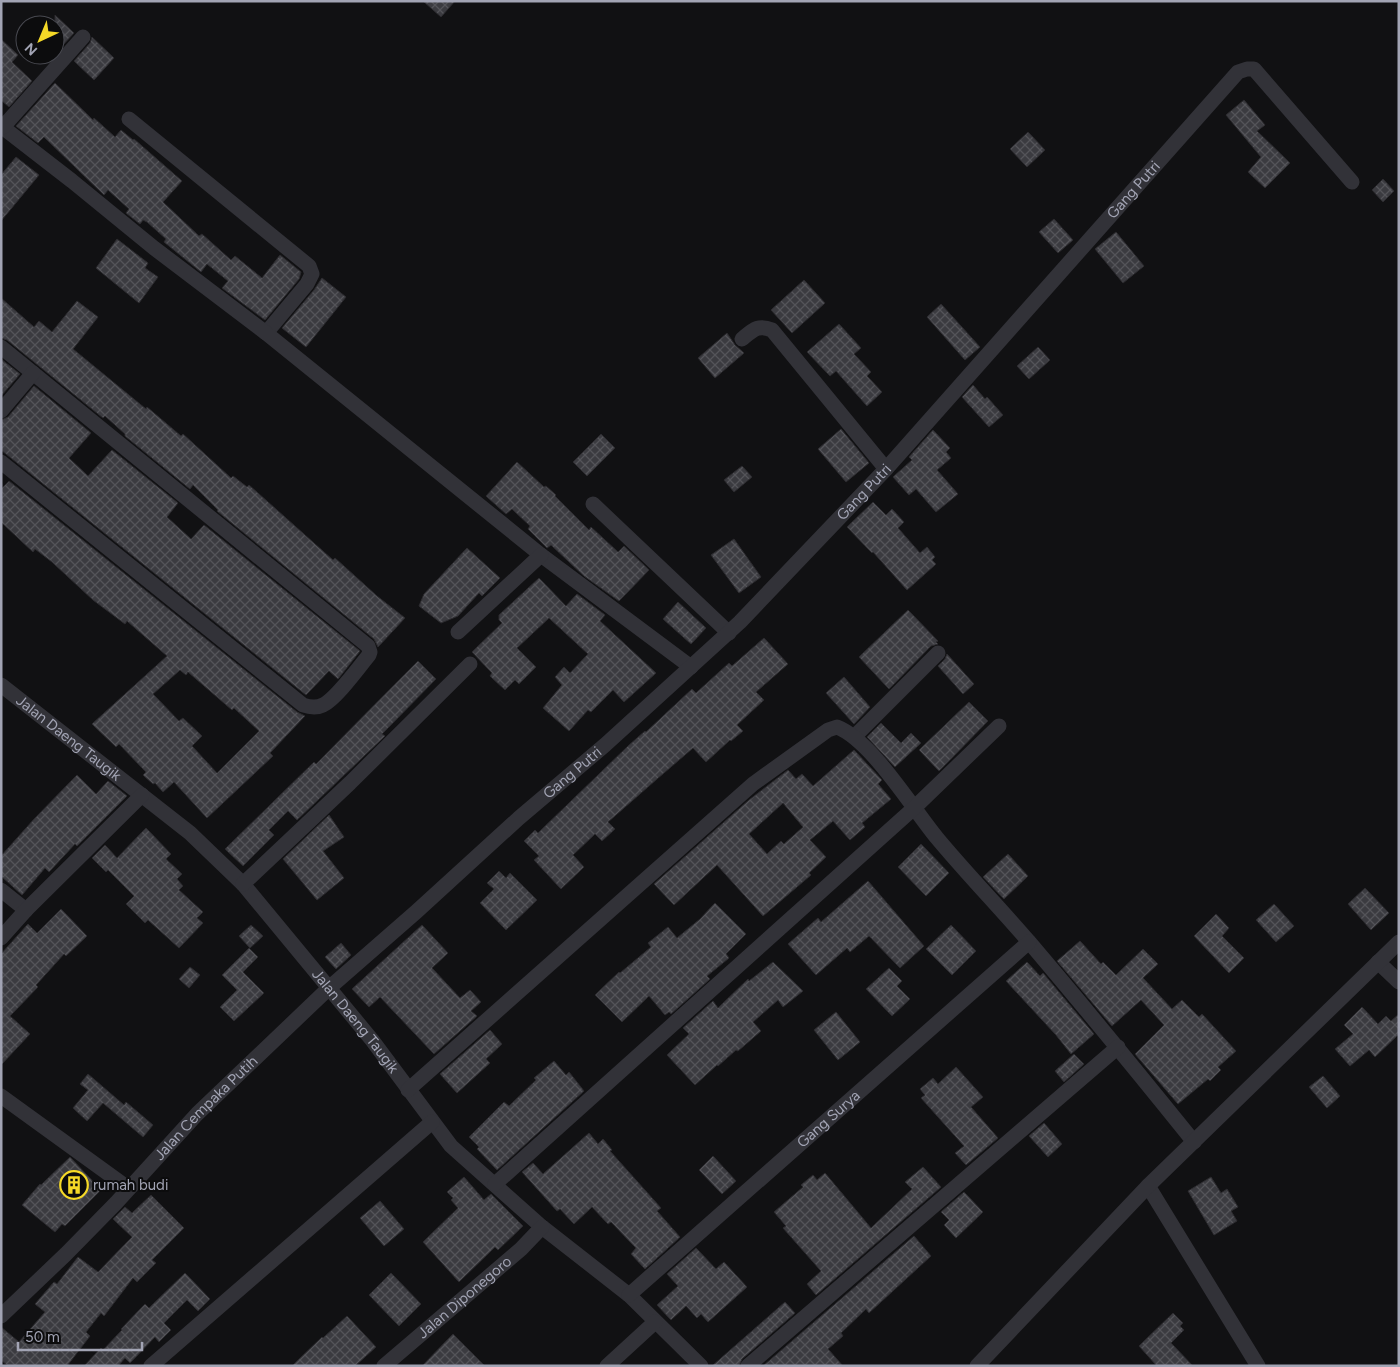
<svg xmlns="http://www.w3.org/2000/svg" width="1400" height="1367" font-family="Figtree,sans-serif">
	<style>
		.building { fill: url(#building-cross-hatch); stroke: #2c2b2f; fill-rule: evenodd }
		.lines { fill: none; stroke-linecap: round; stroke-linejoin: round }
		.street { stroke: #323238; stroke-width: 15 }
		.labels { text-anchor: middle; stroke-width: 4; stroke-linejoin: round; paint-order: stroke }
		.street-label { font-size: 15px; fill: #a2a4b4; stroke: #0c0c0d }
		.poi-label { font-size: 15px; fill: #a2a4b4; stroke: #0c0c0d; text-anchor: start }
	</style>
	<defs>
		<pattern id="building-cross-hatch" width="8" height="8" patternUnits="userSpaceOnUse" patternTransform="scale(1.25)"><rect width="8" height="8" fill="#3b3b40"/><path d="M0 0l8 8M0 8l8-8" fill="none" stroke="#545459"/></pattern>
	</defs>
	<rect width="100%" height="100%" fill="#111113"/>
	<g class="building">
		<polygon points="423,1 455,1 441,17"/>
		<polygon points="55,15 74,33 61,47 55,41"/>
		<polygon points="92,37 114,58 94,80 74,61 90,43"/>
		<polygon points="1,39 18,55 12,62 32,81 9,107 1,100"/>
		<polygon points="55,83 93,120 94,118 115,137 121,130 133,140 134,139 182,181 163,202 199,236 202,234 231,260 235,256 262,278 280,255 301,272 299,279 265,320 222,288 228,281 207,264 201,272 164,242 166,239 147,222 143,220 140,224 126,213 129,209 108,190 104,195 44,137 38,143 16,126"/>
		<polygon points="1244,100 1265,125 1257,131 1290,163 1265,188 1248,172 1261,157 1226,115"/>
		<polygon points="1028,132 1045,150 1027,167 1010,149"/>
		<polygon points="16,157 39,175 1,221 1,175"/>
		<polygon points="1383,179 1394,191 1383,202 1372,190"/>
		<polygon points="1054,219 1073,240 1058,253 1039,232"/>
		<polygon points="1116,232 1144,266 1123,283 1095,249"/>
		<polygon points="117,239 148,263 145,268 158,277 139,303 96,268"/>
		<polygon points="322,278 346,297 306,347 282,328 314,290"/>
		<polygon points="804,280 825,303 792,333 771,310"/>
		<polygon points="1,298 34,327 39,321 52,332 77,301 98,317 73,349 146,409 147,407 181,436 183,434 231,478 233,476 247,487 249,485 333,560 335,558 377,596 405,618 378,647 374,639 217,511 218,510 193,485 190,489 125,436 125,434 105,416 103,418 7,340 1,338"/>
		<polygon points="941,304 980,347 965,360 927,317"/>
		<polygon points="839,324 861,348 854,354 871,372 867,376 882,392 867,406 836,371 830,376 807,352"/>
		<polygon points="727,333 735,345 744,353 715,378 698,358"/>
		<polygon points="1038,347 1050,360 1029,379 1017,366"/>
		<polygon points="1,359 20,374 1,396"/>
		<polygon points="973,385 985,399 987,397 1003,415 989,427 962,397"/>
		<polygon points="34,386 91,433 69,458 88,476 112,450 178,503 167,517 191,539 204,525 360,651 338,679 329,671 306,695 6,454 1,450 1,420 8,417"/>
		<polygon points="841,429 869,463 846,482 818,449"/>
		<polygon points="933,430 950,448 946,452 951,458 937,470 958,494 936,512 916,489 909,495 893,477 912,460 909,457"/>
		<polygon points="601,434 615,448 587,476 573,462"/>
		<polygon points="517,462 544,487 546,486 556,495 555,496 589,530 591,527 618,552 624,546 649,570 619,601 584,576 551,545 547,548 528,529 530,526 512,509 506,514 486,496"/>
		<polygon points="742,466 752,477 734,492 724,480"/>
		<path d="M9,481L297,712L305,716L270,753L273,756L207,818L174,782L163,792L155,783L153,784L143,775L146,772L119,744L116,747L92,724L167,656L127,621L125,624L93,600L52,562L35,549L33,552L1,522V489ZM180,670L186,675L188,672L232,710L234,708L259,731L217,773L192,746L202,736L183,718L179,721L153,694Z"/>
		<polygon points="873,502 886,515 892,509 904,522 898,528 920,553 927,547 935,557 932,560 936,564 907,590 873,552 872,553 847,527"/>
		<polygon points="734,539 761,577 739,593 711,555"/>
		<polygon points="467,548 500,578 482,596 479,593 458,616 441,623 419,606 424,594"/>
		<polygon points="539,578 566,606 577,594 605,615 600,621 656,673 624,702 613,690 591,712 588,710 569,731 543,708 562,685 555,677 564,667 570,673 588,654 549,618 517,648 536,667 519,684 515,680 505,690 490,676 492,673 472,652 502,623 499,620 499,615"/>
		<polygon points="678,602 706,628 691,644 663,619"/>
		<polygon points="908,610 938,641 936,642 938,644 931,646 889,689 859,657"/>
		<polygon points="764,638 788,664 756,692 764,700 737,725 743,731 731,741 730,740 706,762 693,748 657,779 608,822 615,829 602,841 595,834 573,855 584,867 561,889 534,860 539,856 524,841 535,830 538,833 628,746 645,731 646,732 692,689 696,693 729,663 732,666"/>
		<polygon points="947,654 974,684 963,694 938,666 945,659"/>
		<polygon points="418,661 436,679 382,734 385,736 297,820 288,811 269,830 274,835 243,866 225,849 314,762 316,764"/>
		<polygon points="844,677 870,707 854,724 826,693"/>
		<polygon points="969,702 988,721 939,771 919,750"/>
		<polygon points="881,723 901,743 911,733 921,743 895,767 867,737"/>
		<path d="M854,750L882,780L878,784L891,799L862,823L865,827L850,840L833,821L810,840L826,857L809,873L811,875L763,916L717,865L674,905L654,884L749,800L788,770L796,779L802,774L813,786ZM783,803L803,827L784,844L781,841L767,854L749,834Z"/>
		<polygon points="77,775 96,794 108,781 127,796 77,846 75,844 49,872 45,868 22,895 1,876 1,856 35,818"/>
		<polygon points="329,815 344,837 323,851 344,878 317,900 283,859"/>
		<polygon points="146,828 171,854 166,859 182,874 177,879 183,886 179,890 203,912 197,918 203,923 179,948 148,920 145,923 126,904 134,896 108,870 106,872 92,858 105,845 117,858"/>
		<polygon points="921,844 949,873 926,896 898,867"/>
		<polygon points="1008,854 1028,876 1004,899 983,877"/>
		<polygon points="499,871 506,878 510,873 537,900 506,930 480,903 494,889 487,883"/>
		<polygon points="868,881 924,946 900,968 869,936 850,952 847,948 816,975 788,944 818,918 821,922"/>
		<polygon points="1365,888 1389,913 1371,930 1348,904"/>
		<polygon points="715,903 746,934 726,954 729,958 707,976 710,979 671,1014 669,1012 665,1015 649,996 622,1022 595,995 619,972 620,973 651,947 648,943 668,927 677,938 700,919"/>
		<polygon points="1274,904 1294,926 1276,942 1256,920"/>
		<polygon points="61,909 87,936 66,956 64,954 36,985 38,987 10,1016 30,1034 1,1065 1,954 28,924 37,933"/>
		<polygon points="1216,914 1229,928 1222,936 1244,958 1229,973 1194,936"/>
		<polygon points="251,925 263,936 250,948 239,936"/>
		<polygon points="422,925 448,953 432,968 460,998 470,990 481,1002 471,1011 477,1016 434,1054 380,997 369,1007 352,989"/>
		<polygon points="951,925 976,951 952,975 926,949"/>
		<polygon points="1080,941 1101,964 1103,962 1116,975 1143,949 1158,964 1143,978 1172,1009 1182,1000 1199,1017 1202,1014 1236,1051 1218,1067 1221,1070 1210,1081 1208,1079 1178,1104 1135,1054 1164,1025 1141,1000 1112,1026 1057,961"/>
		<polygon points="341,943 351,955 336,969 325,957"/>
		<polygon points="249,948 258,957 243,972 264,993 234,1021 220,1007 237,990 222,975"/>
		<polygon points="773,962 803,991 783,1007 778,1000 753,1022 761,1031 738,1051 736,1050 718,1066 717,1065 695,1085 667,1055 689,1034 683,1028 713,1001 718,1008 748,979 749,981"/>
		<polygon points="1027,962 1040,976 1043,973 1094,1034 1071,1054 1056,1035 1006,981"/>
		<polygon points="190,967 200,975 189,988 179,979"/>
		<polygon points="889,968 902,981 897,986 910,999 892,1016 866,989"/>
		<polygon points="1362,1007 1378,1024 1386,1016 1391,1021 1399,1014 1399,1034 1375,1057 1369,1050 1350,1066 1335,1049 1353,1034 1344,1025"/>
		<polygon points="836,1012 860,1042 838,1060 814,1030"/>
		<polygon points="490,1030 502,1044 486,1059 490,1063 457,1093 440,1074"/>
		<polygon points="1074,1054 1084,1064 1064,1082 1055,1071"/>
		<polygon points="554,1061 566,1075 569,1072 584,1091 497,1170 477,1149 479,1147 469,1137 504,1102 509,1106 536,1080 534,1078"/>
		<polygon points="956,1067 983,1097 971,1107 998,1138 966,1165 955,1153 964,1146 921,1098 925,1095 920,1089 933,1078 938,1084"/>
		<polygon points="88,1074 124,1105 126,1102 153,1125 143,1137 103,1103 87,1121 73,1108 88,1090 80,1084"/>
		<polygon points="1323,1076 1340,1096 1327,1108 1309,1087"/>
		<polygon points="1044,1123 1062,1144 1048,1157 1029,1136"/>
		<polygon points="589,1133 598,1144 603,1139 612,1150 610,1151 661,1208 657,1211 680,1237 645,1269 631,1254 636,1248 611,1222 608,1224 592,1207 574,1224 560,1209 557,1211 522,1172 533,1163 543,1174"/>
		<polygon points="713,1156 736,1181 722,1194 699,1170"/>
		<polygon points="70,1157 101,1190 65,1226 62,1224 55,1232 22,1205 40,1184 41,1185"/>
		<polygon points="923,1167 941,1187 816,1295 807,1284 821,1271 783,1228 786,1226 774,1212 803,1187 801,1185 813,1175 817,1180 825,1173 871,1228 912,1189 905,1182"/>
		<polygon points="464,1177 484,1200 491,1194 523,1226 498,1250 495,1247 459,1282 423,1242 458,1208 451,1200 453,1198 447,1192"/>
		<polygon points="1211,1177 1221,1193 1227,1189 1238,1207 1231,1211 1237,1221 1214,1235 1188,1191"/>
		<polygon points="964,1192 983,1212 956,1238 944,1225 949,1220 941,1212"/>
		<polygon points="151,1195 184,1228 152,1260 156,1263 137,1282 133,1278 104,1316 101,1313 86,1332 90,1336 67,1366 8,1366 1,1360 1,1327 19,1342 45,1312 35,1304 54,1282 57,1284 78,1257 98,1272 132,1237 113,1219 125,1207 132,1213"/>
		<polygon points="380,1201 404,1229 384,1246 360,1218"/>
		<polygon points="914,1236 931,1256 869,1313 866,1309 841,1333 843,1336 828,1349 843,1366 763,1366"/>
		<polygon points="696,1248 716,1269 724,1262 747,1287 708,1322 701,1314 697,1318 686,1306 671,1320 657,1305 678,1286 667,1274"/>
		<polygon points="185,1273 210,1299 198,1311 187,1300 164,1323 171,1330 159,1342 155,1337 130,1363 125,1358 118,1366 84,1366 101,1348 103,1350 122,1330 121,1329 145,1304 149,1308"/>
		<polygon points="391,1273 421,1304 399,1326 369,1295"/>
		<polygon points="785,1302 795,1313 742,1359 739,1366 712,1366"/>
		<polygon points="1173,1313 1183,1323 1180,1326 1184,1330 1171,1343 1193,1366 1157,1366 1139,1346"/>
		<polygon points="347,1316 376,1347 355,1366 292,1366 322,1337 323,1338"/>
		<polygon points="453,1334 485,1366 422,1366"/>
	</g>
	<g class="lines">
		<g class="street">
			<polyline points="129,119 309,266 312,274 307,284 266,333"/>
			<polyline points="1,126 72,181 154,248 266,333 541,555 691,667"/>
			<polyline points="3,127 83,37"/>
			<path d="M742,339C753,330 758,324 772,330L886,469"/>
			<path d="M1,347L368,646L370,652L369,655C359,667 336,699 323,705C317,708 309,707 303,705L1,462"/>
			<polyline points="1,411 33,373"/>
			<polyline points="593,504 729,633"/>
			<polyline points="458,632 541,555"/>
			<path id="s1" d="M1,685L190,833L243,884L372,1040L451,1146L542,1227L629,1295L701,1366"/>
			<polyline points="855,736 938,653"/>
			<polyline points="243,884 350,783 470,664"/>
			<polyline points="1,890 26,910"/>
			<polyline points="1,938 26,910 142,795"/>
			<polyline points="1378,962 1399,982"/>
			<path d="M408,1090L753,784L828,730L837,727C871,740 913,809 937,838C967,874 1000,908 1030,943C1086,1009 1140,1075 1194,1142"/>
			<polyline points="1,1096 128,1188"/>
			<polyline points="495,1184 914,808 999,726"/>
			<polyline points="1148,1186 1258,1366"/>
			<path id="s2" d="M629,1295L1029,942"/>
			<path id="s3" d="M1,1316L66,1254L116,1203L197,1114L329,988L416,912L519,818L605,745L740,622L886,469L1238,72L1247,69H1254L1352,182"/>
			<polyline points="151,1366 432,1122"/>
			<path id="s4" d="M384,1366L521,1249L542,1227"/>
			<polyline points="607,1366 655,1322"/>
			<polyline points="748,1366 1118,1047"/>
			<polyline points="977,1366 1148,1186 1399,942"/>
		</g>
	</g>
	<defs>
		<symbol id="building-ring" viewBox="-11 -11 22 22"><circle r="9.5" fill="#0c0c0d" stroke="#f5d927" stroke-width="1.5"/><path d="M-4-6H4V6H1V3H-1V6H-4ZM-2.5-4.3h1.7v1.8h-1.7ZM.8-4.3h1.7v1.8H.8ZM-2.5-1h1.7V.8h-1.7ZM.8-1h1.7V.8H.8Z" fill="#f5d927"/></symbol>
	</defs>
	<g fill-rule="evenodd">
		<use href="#building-ring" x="58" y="1169" width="32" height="32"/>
	</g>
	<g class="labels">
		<g class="street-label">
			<text dy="5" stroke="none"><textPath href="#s3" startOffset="1599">Gang Putri</textPath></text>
			<text dy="5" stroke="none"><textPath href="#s3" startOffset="1194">Gang Putri</textPath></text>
			<text dy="5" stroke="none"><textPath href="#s1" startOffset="86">Jalan Daeng Taugik</textPath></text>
			<text dy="5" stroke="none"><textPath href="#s3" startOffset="789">Gang Putri</textPath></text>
			<text dy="5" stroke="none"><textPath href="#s1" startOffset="491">Jalan Daeng Taugik</textPath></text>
			<text dy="5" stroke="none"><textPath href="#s3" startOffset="292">Jalan Cempaka Putih</textPath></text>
			<text dy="5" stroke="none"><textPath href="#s2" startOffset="266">Gang Surya</textPath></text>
			<text dy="5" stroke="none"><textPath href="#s4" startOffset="106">Jalan Diponegoro</textPath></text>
		</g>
		<g class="poi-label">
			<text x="93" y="1190">rumah budi</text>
		</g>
	</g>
	<rect width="1400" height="1367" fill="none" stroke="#a2a4b4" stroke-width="5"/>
	<g transform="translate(40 40) rotate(224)"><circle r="24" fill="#0c0c0d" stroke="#484950"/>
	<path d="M0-4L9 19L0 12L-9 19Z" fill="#f5d927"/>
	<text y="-8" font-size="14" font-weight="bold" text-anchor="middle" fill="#a2a4b4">N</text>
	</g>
	<path d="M18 1342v8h124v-8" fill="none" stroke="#a2a4b4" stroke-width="2.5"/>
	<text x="25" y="1342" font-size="15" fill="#a2a4b4" stroke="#0c0c0d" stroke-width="4" paint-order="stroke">50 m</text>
</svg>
